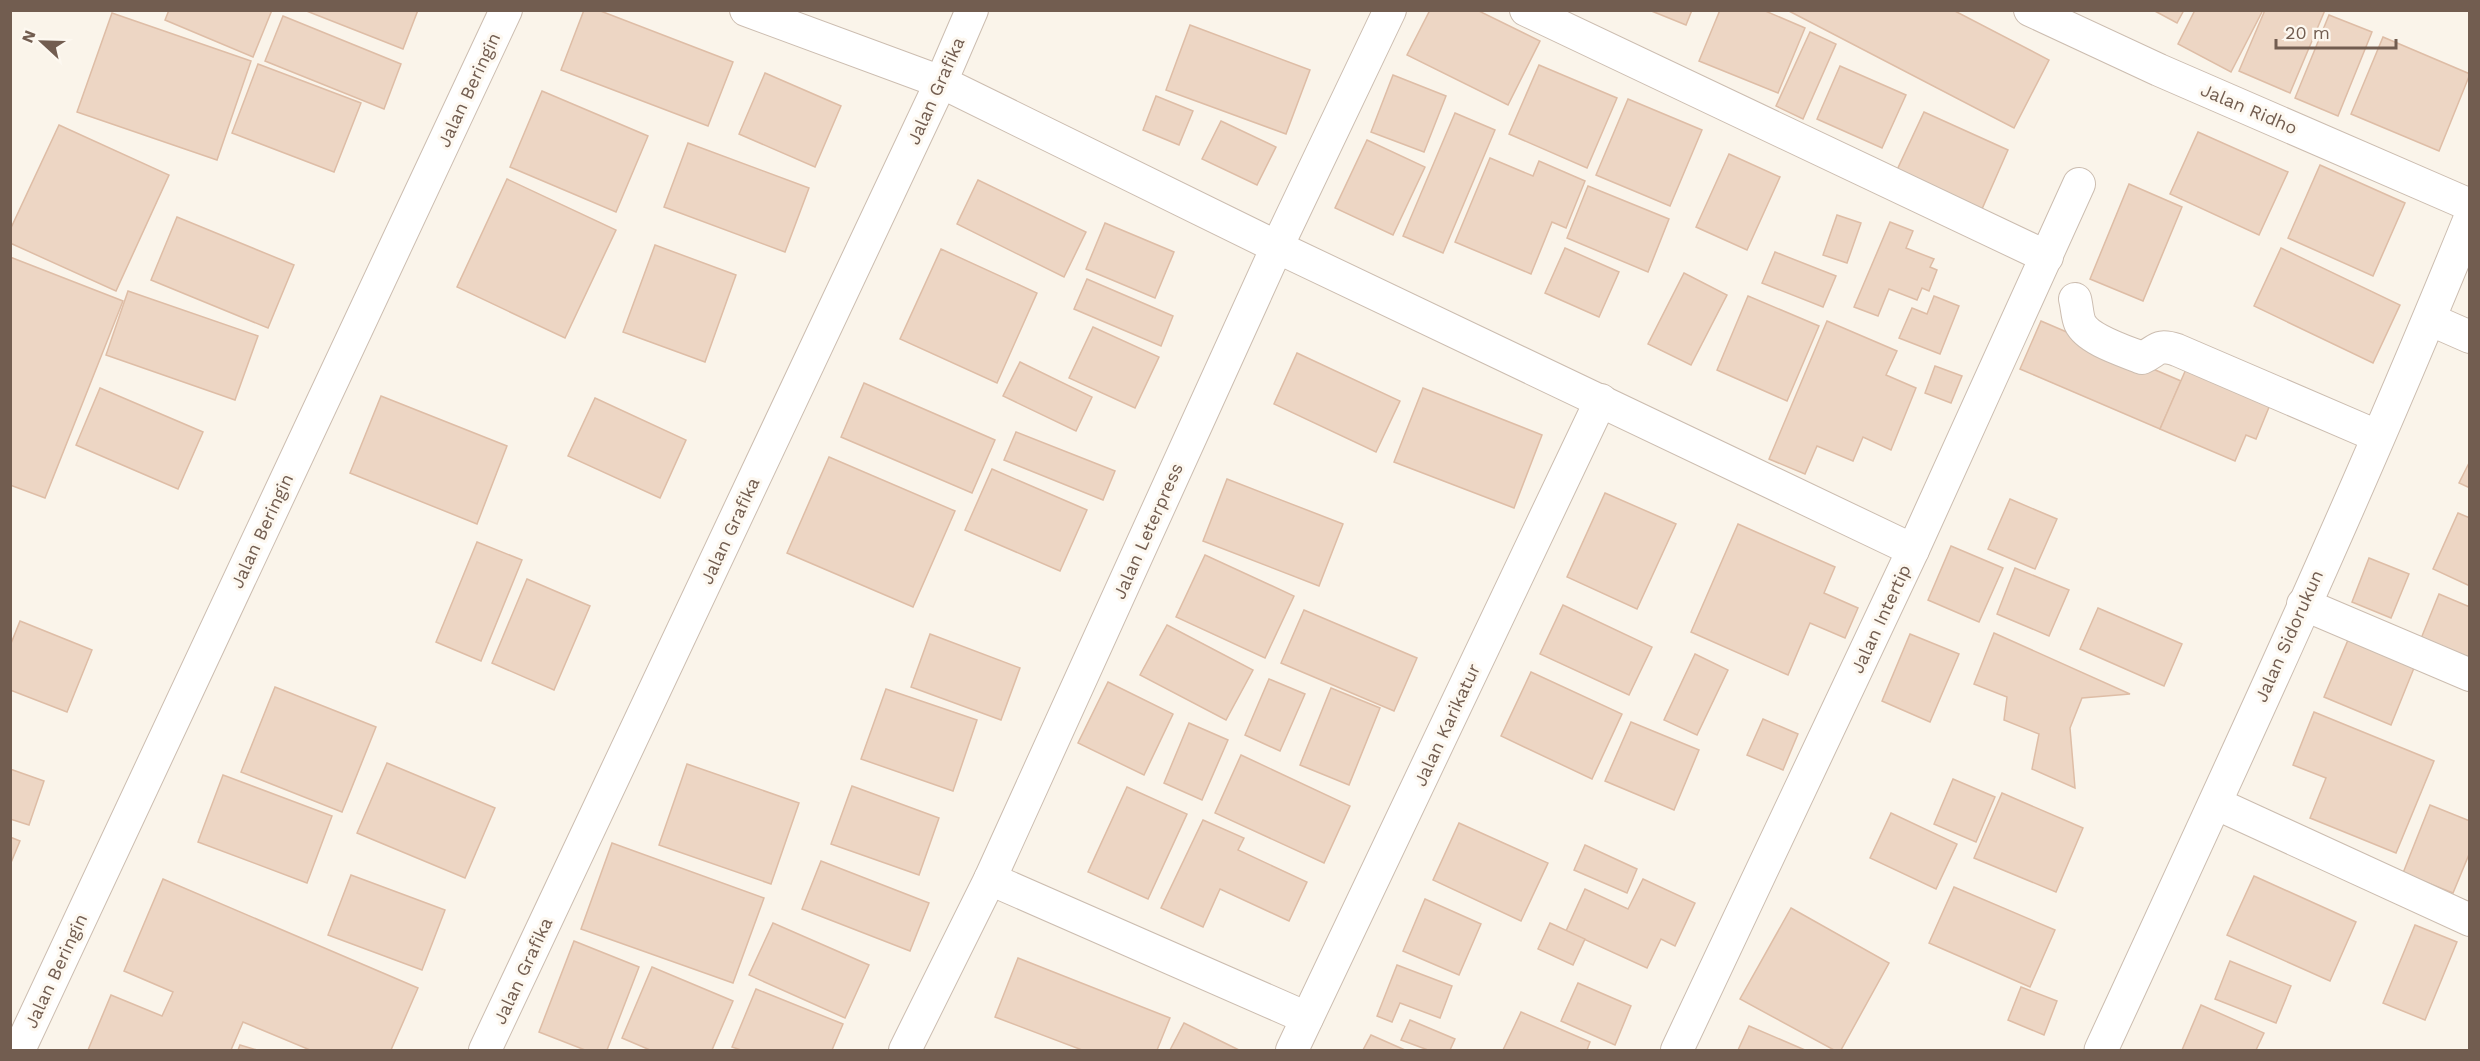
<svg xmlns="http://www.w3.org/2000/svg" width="2480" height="1061" font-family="'Work Sans',sans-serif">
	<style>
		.building { fill: #edd6c4; stroke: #debda6; stroke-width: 1.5 }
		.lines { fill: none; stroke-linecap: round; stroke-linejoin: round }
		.minor-casing { stroke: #ccbdb0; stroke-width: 34 }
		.tertiary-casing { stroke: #ccbdb0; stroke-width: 35 }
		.minor { stroke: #fff; stroke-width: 32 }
		.tertiary { stroke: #fff; stroke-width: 33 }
		.labels { text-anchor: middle; stroke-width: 6; stroke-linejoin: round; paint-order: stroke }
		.street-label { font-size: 18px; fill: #725d50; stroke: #fdf8f0 }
	</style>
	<rect width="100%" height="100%" fill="#faf4ea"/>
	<g class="building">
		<polygon points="169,10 272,10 253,57 165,20"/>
		<polygon points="304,10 418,10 403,49"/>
		<polygon points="584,10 598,10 733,62 708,126 561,70"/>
		<polygon points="1430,10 1477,10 1540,41 1508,105 1407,55"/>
		<polygon points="1649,10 1692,10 1686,25"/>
		<polygon points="1720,10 1763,10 1805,28 1778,93 1699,61"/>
		<polygon points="1787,10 1953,10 2049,60 2014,128"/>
		<polygon points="2153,10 2184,10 2177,23"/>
		<polygon points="2195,10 2263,10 2231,72 2178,44"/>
		<polygon points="2265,10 2325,10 2290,93 2239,71"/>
		<polygon points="112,13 251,61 217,160 77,112"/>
		<polygon points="2329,15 2372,32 2338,116 2295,98"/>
		<polygon points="283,16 401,64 384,109 265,61"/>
		<polygon points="1190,25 1310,70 1286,134 1166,90"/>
		<polygon points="1810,32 1836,44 1803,119 1776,106"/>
		<polygon points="2383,37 2470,74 2439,151 2351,114"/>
		<polygon points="258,64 361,103 334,172 232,133"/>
		<polygon points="1539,65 1617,98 1587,168 1509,134"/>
		<polygon points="1840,66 1906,95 1882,148 1817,119"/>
		<polygon points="765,73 841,106 815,167 739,134"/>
		<polygon points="1393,75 1446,96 1424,152 1371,132"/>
		<polygon points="542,91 648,136 616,212 510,167"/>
		<polygon points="1156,96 1193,111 1179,145 1143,130"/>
		<polygon points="1628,99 1702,130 1670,206 1596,175"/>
		<polygon points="1924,112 2008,150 1982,209 1897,170"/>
		<polygon points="1455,113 1495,130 1443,253 1403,236"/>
		<polygon points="1221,121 1276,147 1257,185 1202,159"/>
		<polygon points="59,125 169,175 116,291 10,243 10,230"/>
		<polygon points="2198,132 2288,172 2259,235 2170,194"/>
		<polygon points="1367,140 1425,167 1393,235 1335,208"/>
		<polygon points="688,143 809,188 785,252 664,207"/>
		<polygon points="1729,154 1780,177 1747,250 1696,227"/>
		<polygon points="1490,158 1533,176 1539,161 1585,181 1566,228 1552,222 1531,274 1455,242"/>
		<polygon points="2320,165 2405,203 2373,276 2288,238"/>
		<polygon points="507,179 616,230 565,338 457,287"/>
		<polygon points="978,180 1086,232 1064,277 957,224"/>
		<polygon points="2129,184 2182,207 2143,301 2090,279"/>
		<polygon points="1588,186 1669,219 1648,272 1567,238"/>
		<polygon points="1837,215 1861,223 1847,263 1823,255"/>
		<polygon points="177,217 294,265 268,328 151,280"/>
		<polygon points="1890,222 1913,231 1906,248 1934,259 1930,267 1937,270 1929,291 1922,288 1917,300 1889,289 1878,316 1854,307"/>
		<polygon points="1105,223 1174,252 1155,298 1086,269"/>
		<polygon points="655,245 736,275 705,362 623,332"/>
		<polygon points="1565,248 1619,272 1599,317 1545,293"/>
		<polygon points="2281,248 2400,305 2373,363 2254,306"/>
		<polygon points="941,249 1037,293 997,383 900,339"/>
		<polygon points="1775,252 1836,276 1823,307 1762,283"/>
		<polygon points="10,257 123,301 45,498 10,485"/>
		<polygon points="1684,273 1727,295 1691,365 1648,344"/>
		<polygon points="1087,279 1173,316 1161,346 1074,309"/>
		<polygon points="128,291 258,336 235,400 106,355"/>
		<polygon points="1748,296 1819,326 1787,401 1717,370"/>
		<polygon points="1934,296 1959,306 1940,354 1899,338 1912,308 1927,314"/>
		<polygon points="1827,321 1897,351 1886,375 1916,388 1891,450 1863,437 1853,461 1817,446 1805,474 1769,459"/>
		<polygon points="2041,321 2181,381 2160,429 2020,369"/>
		<polygon points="1093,327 1159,357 1135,408 1069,378"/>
		<polygon points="1297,353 1400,401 1376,452 1274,404"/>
		<polygon points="2190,360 2274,395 2256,439 2246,435 2235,461 2160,429"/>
		<polygon points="1020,362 1092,397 1076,431 1003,396"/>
		<polygon points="1935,366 1962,376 1951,403 1925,393"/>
		<polygon points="864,383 995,440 972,493 841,437"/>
		<polygon points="100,388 203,432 178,489 76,445"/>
		<polygon points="1423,388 1542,435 1514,508 1394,462"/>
		<polygon points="381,396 507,446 477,524 350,473"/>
		<polygon points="595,398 686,440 660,498 568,456"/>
		<polygon points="1016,432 1115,471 1103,500 1004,460"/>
		<polygon points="829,457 955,511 913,607 787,553"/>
		<polygon points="2470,461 2470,488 2459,483"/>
		<polygon points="992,469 1087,510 1060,571 965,530"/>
		<polygon points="1227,479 1343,524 1319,586 1203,541"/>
		<polygon points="1605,493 1676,524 1637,609 1567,577"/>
		<polygon points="2010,499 2057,519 2035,569 1988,549"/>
		<polygon points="2458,513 2470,518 2470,586 2433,569"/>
		<polygon points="1738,524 1835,567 1824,593 1858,608 1845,638 1810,623 1788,675 1691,632"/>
		<polygon points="477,542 522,560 481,661 436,642"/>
		<polygon points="1951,546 2003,568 1979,622 1928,600"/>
		<polygon points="1205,555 1294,596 1265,658 1176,617"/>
		<polygon points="2369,558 2409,574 2391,618 2352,602"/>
		<polygon points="2015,568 2069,590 2049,636 1997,614"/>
		<polygon points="527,579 590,606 554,690 492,663"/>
		<polygon points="2439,594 2470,607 2470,653 2467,660 2420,641"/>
		<polygon points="1563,605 1652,647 1629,695 1540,654"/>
		<polygon points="2098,608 2182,644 2164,686 2080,649"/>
		<polygon points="1304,610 1417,658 1394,711 1281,663"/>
		<polygon points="20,621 92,650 67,712 10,690 10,646"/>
		<polygon points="1167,625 1253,670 1226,720 1140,675"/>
		<polygon points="1994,633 2130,694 2082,698 2070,728 2075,788 2032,769 2039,734 2004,720 2007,697 1974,684"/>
		<polygon points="930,634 1020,668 1001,720 911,687"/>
		<polygon points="1910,634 1959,654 1930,722 1882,701"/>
		<polygon points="2348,640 2414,668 2391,725 2324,697"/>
		<polygon points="1695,654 1728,670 1697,735 1664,720"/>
		<polygon points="1531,672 1622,714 1592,779 1501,736"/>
		<polygon points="1269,679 1305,694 1280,751 1245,735"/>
		<polygon points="1108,682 1173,714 1144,775 1078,743"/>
		<polygon points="275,687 376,727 342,812 241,772"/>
		<polygon points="1331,688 1380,708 1349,785 1300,765"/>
		<polygon points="886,689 977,720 953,791 861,759"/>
		<polygon points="2314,712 2434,761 2396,853 2310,818 2326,778 2293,765"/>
		<polygon points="1763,719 1798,734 1783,770 1747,755"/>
		<polygon points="1631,722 1699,750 1674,810 1605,781"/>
		<polygon points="1189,723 1228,740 1202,800 1164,783"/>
		<polygon points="1241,755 1350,806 1324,863 1215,813"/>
		<polygon points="387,763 495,808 465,878 357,833"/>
		<polygon points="687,764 799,803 771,884 659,845"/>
		<polygon points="10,769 44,781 29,825 10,819"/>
		<polygon points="223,775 332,816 307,883 198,842"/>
		<polygon points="1953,779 1995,797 1976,842 1934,824"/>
		<polygon points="852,786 939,818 919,875 831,844"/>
		<polygon points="1127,787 1187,814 1148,899 1088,872"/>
		<polygon points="2002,793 2083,828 2056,892 1974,858"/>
		<polygon points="2430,805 2470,821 2470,852 2453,893 2403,873"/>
		<polygon points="1891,813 1957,844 1936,889 1870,858"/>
		<polygon points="1203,820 1244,838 1238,850 1307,882 1289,921 1220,889 1203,927 1161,908"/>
		<polygon points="1459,823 1548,863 1521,921 1433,880"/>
		<polygon points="10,837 20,841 10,865"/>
		<polygon points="612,843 764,898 733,983 581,929"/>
		<polygon points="1585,845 1637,869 1627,893 1574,870"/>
		<polygon points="821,861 929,903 910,951 802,909"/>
		<polygon points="351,875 445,910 422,970 328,935"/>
		<polygon points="2254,876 2356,922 2330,981 2227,935"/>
		<polygon points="163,879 418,988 391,1050 310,1050 243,1022 231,1050 88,1050 111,995 162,1016 173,992 124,971"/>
		<polygon points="1643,879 1695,903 1675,946 1661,939 1647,968 1566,931 1585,889 1628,909"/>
		<polygon points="1954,887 2055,930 2030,987 1929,943"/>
		<polygon points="1425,899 1481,924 1459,975 1403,951"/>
		<polygon points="1791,908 1889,963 1841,1050 1834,1050 1740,999"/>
		<polygon points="773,923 869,965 845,1018 749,975"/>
		<polygon points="1550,923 1585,939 1573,965 1538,949"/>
		<polygon points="2415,925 2457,942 2425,1020 2383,1003"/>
		<polygon points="574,941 639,967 607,1050 585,1050 539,1032"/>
		<polygon points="1018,958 1170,1018 1157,1050 1082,1050 995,1017"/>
		<polygon points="2230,961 2291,986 2276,1023 2215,999"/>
		<polygon points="1397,965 1452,986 1440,1018 1400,1003 1392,1022 1377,1016"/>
		<polygon points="652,967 733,1001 712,1050 650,1050 622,1038"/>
		<polygon points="1578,983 1631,1006 1615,1045 1561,1021"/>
		<polygon points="2021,987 2057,1001 2044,1035 2008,1020"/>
		<polygon points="756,989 843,1024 832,1050 741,1050 732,1047"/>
		<polygon points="2201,1005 2264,1033 2256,1050 2182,1050"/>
		<polygon points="1521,1012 1590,1042 1587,1050 1503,1050"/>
		<polygon points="1410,1020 1455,1039 1450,1050 1428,1050 1401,1040"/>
		<polygon points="1184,1023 1239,1050 1170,1050"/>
		<polygon points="1749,1026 1805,1050 1738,1050"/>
		<polygon points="1371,1035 1405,1050 1363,1050"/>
		<polygon points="240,1045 257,1050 238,1050"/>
	</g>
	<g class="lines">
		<defs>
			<g id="minor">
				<polyline points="746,10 941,82 1277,247 1913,550"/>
				<polyline points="1526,10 2047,257"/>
				<polyline points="2030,10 2159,70 2470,205"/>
				<path d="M2075,299C2077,306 2077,316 2080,323C2088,340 2125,351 2142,358C2158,351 2156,343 2177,350L2377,436"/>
				<polyline points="2429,319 2470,337"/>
				<polyline points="2303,604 2470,675"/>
				<polyline points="2215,803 2470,920"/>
				<polyline points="990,879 1307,1018"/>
				<polyline points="19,1050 506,10"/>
				<polyline points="485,1050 941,82 972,10"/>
				<polyline points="905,1050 990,879 1277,247 1390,10"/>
				<polyline points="1292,1050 1601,400"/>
				<polyline points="1677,1050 1913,550 2079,184"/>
			</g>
			<path id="tertiary" d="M2101,1050C2228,775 2356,500 2470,219"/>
		</defs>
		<use href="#minor" class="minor-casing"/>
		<use href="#tertiary" class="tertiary-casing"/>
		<use href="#minor" class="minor"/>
		<use href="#tertiary" class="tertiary"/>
	</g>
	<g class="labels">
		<g class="street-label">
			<text transform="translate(469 90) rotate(-65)" y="6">Jalan Beringin</text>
			<text transform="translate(936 91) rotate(-66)" y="6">Jalan Grafika</text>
			<text transform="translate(2249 109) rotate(23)" y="6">Jalan Ridho</text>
			<text transform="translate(262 531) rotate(-65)" y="6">Jalan Beringin</text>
			<text transform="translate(730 531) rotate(-65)" y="6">Jalan Grafika</text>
			<text transform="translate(1148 531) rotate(-66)" y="6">Jalan Leterpress</text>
			<text transform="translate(1881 619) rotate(-65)" y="6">Jalan Intertip</text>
			<text transform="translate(2289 636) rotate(-66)" y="6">Jalan Sidorukun</text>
			<text transform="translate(1447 725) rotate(-65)" y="6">Jalan Karikatur</text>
			<text transform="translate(56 971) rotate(-65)" y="6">Jalan Beringin</text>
			<text transform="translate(523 971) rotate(-65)" y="6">Jalan Grafika</text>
		</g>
	</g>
	<rect width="2480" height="1061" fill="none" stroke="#725d50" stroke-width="24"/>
	<g transform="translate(42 42) rotate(292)" stroke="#fdf8f0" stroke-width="4.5" paint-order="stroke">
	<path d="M0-4.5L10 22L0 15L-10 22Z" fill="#725d50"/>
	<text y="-9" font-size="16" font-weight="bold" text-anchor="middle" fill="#725d50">N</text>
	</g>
	<path d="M2276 39v9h120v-9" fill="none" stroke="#725d50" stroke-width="3"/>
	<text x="2285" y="39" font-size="18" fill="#725d50" stroke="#fdf8f0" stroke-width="4.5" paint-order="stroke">20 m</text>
</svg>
